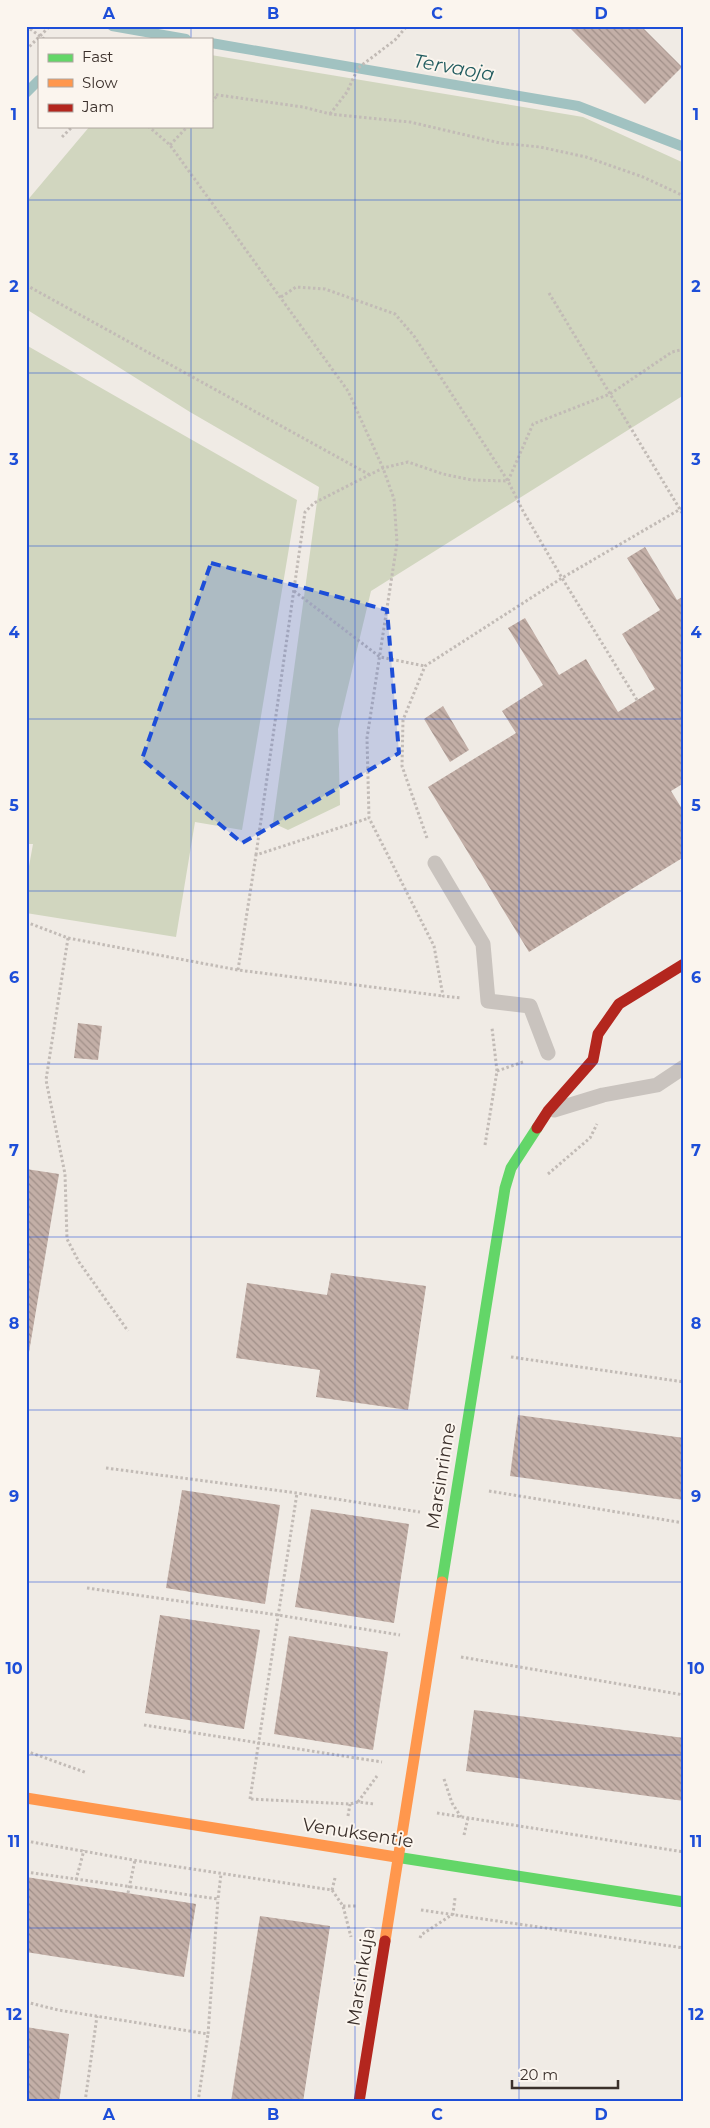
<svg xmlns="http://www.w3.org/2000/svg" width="710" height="2128" font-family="Montserrat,sans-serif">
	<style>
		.green { fill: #d1d6bf }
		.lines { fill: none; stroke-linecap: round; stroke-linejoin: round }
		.stream { stroke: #a1c2c1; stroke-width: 10 }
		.building { fill: url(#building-back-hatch) }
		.path { stroke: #c2bbb6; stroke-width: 3; stroke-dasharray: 2.5 2.5; stroke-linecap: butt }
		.lane { stroke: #c9c3be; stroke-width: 15 }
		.fast { stroke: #63d668; stroke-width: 11 }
		.slow { stroke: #ff974d; stroke-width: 11 }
		.jam { stroke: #b3261e; stroke-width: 11 }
		.marked { fill: #1d4ed8; fill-opacity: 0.2; stroke: #1d4ed8; stroke-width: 4; stroke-dasharray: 10 6; stroke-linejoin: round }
		.grid { fill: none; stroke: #1d4ed8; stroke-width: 1; stroke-opacity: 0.55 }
		.labels { text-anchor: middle; stroke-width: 4; stroke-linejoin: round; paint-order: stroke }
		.street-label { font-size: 18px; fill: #3b302b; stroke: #fbf5ee }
		.water-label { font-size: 19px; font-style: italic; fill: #1f5a5e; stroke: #fbf5ee }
		.neatline { fill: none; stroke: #1d4ed8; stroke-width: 2 }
		.grid-label { font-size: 16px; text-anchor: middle; font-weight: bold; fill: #1d4ed8 }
	</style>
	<defs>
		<pattern id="building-back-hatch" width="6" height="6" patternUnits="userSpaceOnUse" patternTransform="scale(1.25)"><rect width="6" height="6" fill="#c3afa7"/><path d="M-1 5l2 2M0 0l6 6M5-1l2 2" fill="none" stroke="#a08f88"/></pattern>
	</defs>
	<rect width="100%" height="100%" fill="#f0ebe5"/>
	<g class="green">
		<polygon points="211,55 583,117 684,163 684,395 371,591 338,729 340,805 288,830 273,823 319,487 190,412 26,309 26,202 90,126 211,126"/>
		<polygon points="26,345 297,500 242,830 195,822 176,937 26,913 26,883 33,844 26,844"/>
	</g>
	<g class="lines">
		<g class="stream">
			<polyline points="112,26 186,39"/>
			<polyline points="211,43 578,106 684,147"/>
			<polyline points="26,93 39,80"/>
		</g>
	</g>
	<g class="building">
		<polygon points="568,26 641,26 682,67 645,104"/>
		<polygon points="645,547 677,600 684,596 684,783 671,791 684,812 684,857 529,952 428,787 516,733 502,711 543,685 508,628 525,618 559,675 586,659 618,712 655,689 622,634 660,610 627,558"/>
		<polygon points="443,706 469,750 450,762 424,719"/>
		<polygon points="78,1023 102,1026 98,1060 74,1058"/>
		<polygon points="26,1169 59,1174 27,1364 26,1364"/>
		<polygon points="331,1273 426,1286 408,1410 316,1397 320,1370 236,1358 247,1283 327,1295"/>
		<polygon points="518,1415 684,1438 684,1500 510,1476"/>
		<polygon points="182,1490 280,1505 265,1604 166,1588"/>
		<polygon points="311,1509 409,1524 394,1623 295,1607"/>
		<polygon points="160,1615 260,1630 244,1729 145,1713"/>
		<polygon points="289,1636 388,1652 373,1750 274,1734"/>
		<polygon points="474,1710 684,1738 684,1801 466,1771"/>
		<polygon points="26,1877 196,1904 184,1977 26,1952"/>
		<polygon points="260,1916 330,1926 303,2102 231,2102"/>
		<polygon points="26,2027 69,2034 59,2102 26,2102"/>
	</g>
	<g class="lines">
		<g class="path">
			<polyline points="26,26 44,39"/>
			<polyline points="26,50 50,26"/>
			<polyline points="211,94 303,107 330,114 410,122 500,143 540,147 586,157 643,177 684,196"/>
			<polyline points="211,102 218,95"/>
			<polyline points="330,114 347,92 358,68 395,40 407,26"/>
			<polyline points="148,126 170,145 348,391 383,468 394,499 397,543 367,738 369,818 434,946 443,996 461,998"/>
			<polyline points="62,137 73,126"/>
			<polyline points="170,145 188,126"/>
			<polyline points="26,285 370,475"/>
			<polyline points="549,293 684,516"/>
			<polyline points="281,297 296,287 325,289 395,314 414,336 508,481 523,511 562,578 637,700"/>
			<polyline points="294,591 380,657 425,666"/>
			<polyline points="427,838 402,766 403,720 425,666 562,578 684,507"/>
			<polyline points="256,855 305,512 314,503 383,468 408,462 443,474 472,480 508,481 533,424 610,394 672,352 684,349"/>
			<polyline points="26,922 68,938 238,970 443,996"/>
			<polyline points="68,938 46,1080 65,1174 67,1239 79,1262 128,1331"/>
			<polyline points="238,970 256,855 369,818"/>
			<polyline points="497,1071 523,1062"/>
			<polyline points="485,1145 497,1071 492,1028"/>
			<polyline points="548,1174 590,1138 597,1124"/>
			<polyline points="511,1357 684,1382"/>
			<polyline points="106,1468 297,1493 420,1512"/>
			<polyline points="489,1491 684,1523"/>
			<polyline points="87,1588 278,1615 400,1635"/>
			<polyline points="461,1657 684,1695"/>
			<polyline points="144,1725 382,1762"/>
			<polyline points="26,1751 87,1773"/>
			<polyline points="444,1779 452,1803 461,1817"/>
			<polyline points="250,1799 297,1493"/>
			<polyline points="251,1799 350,1804 358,1802 374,1804"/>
			<polyline points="358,1802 377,1776"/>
			<polyline points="437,1813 684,1852"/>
			<polyline points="348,1816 350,1804"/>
			<polyline points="464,1835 468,1818"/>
			<polyline points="26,1841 139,1861 332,1890 343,1906 351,1937"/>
			<polyline points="26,1872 218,1899 221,1874"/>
			<polyline points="76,1880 84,1850"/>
			<polyline points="332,1890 335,1878"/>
			<polyline points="128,1893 135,1860"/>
			<polyline points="343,1906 358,1906"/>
			<polyline points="421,1910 684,1948"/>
			<polyline points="420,1938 421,1935 453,1914 455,1898"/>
			<polyline points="26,2002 58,2010 208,2034 218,1899"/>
			<polyline points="85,2102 97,2016"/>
			<polyline points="198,2102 208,2034"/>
		</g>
		<g class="lane">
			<polyline points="435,863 483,944 488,1001 530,1006 548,1053"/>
			<polyline points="554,1110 603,1095 657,1085 684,1067"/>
		</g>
		<g class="fast">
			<polyline points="442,1582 505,1188 511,1168 537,1128"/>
			<polyline points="396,1857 684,1902"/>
		</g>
		<g class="slow">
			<polyline points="26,1798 396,1857"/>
			<polyline points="385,1941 442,1582"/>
		</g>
		<g class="jam">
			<polyline points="537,1128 548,1111 593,1060 598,1034 619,1004 684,964"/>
			<polyline points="359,2102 385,1941"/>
		</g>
	</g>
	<path class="marked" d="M211,563L387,610L399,753L242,843L142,759Z"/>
	<path class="grid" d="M191,26V39M355,26V2102M519,26V2102M191,126V2102M26,200H684M26,373H684M26,546H684M26,719H684M26,891H684M26,1064H684M26,1237H684M26,1410H684M26,1582H684M26,1755H684M26,1928H684"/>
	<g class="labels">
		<g class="street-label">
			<text transform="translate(441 1476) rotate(-81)" y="6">Marsinrinne</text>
			<text transform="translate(358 1833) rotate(9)" y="6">Venuksentie</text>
			<text transform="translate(361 1977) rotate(-81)" y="6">Marsinkuja</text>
		</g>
		<g class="water-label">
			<text transform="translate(454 67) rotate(10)" y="7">Tervaoja</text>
		</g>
	</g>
	<rect width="710" height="2128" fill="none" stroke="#fbf5ee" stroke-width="55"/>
	<rect x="38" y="38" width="175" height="90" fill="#fbf5ee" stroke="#aea6a0"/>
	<rect x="48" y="54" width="25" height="8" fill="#63d668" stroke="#aea6a0"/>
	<text x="82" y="62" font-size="15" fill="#3b302b">Fast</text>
	<rect x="48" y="79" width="25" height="8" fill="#ff974d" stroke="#aea6a0"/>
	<text x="82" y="88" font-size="15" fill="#3b302b">Slow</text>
	<rect x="48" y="104" width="25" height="8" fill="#b3261e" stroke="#aea6a0"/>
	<text x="82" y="112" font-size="15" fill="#3b302b">Jam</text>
	<path d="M512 2080v8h106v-8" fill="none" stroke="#3b302b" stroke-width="2.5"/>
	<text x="520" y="2080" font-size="15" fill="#3b302b" stroke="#fbf5ee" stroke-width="4" paint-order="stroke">20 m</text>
	<rect x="28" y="28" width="654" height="2072" class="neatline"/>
	<g class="grid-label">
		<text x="109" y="19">A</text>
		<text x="273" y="19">B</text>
		<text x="437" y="19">C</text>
		<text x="601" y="19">D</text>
		<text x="14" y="120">1</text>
		<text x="696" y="120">1</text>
		<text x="14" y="292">2</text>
		<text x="696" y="292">2</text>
		<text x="14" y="465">3</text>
		<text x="696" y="465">3</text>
		<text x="14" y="638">4</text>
		<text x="696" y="638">4</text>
		<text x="14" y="811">5</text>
		<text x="696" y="811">5</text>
		<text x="14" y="983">6</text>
		<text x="696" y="983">6</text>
		<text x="14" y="1156">7</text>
		<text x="696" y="1156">7</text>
		<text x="14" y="1329">8</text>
		<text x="696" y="1329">8</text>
		<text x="14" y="1502">9</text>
		<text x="696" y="1502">9</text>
		<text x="14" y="1674">10</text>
		<text x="696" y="1674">10</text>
		<text x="14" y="1847">11</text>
		<text x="696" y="1847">11</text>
		<text x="14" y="2020">12</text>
		<text x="696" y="2020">12</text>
		<text x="109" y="2120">A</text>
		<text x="273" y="2120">B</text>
		<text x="437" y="2120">C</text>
		<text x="601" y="2120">D</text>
	</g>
</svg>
